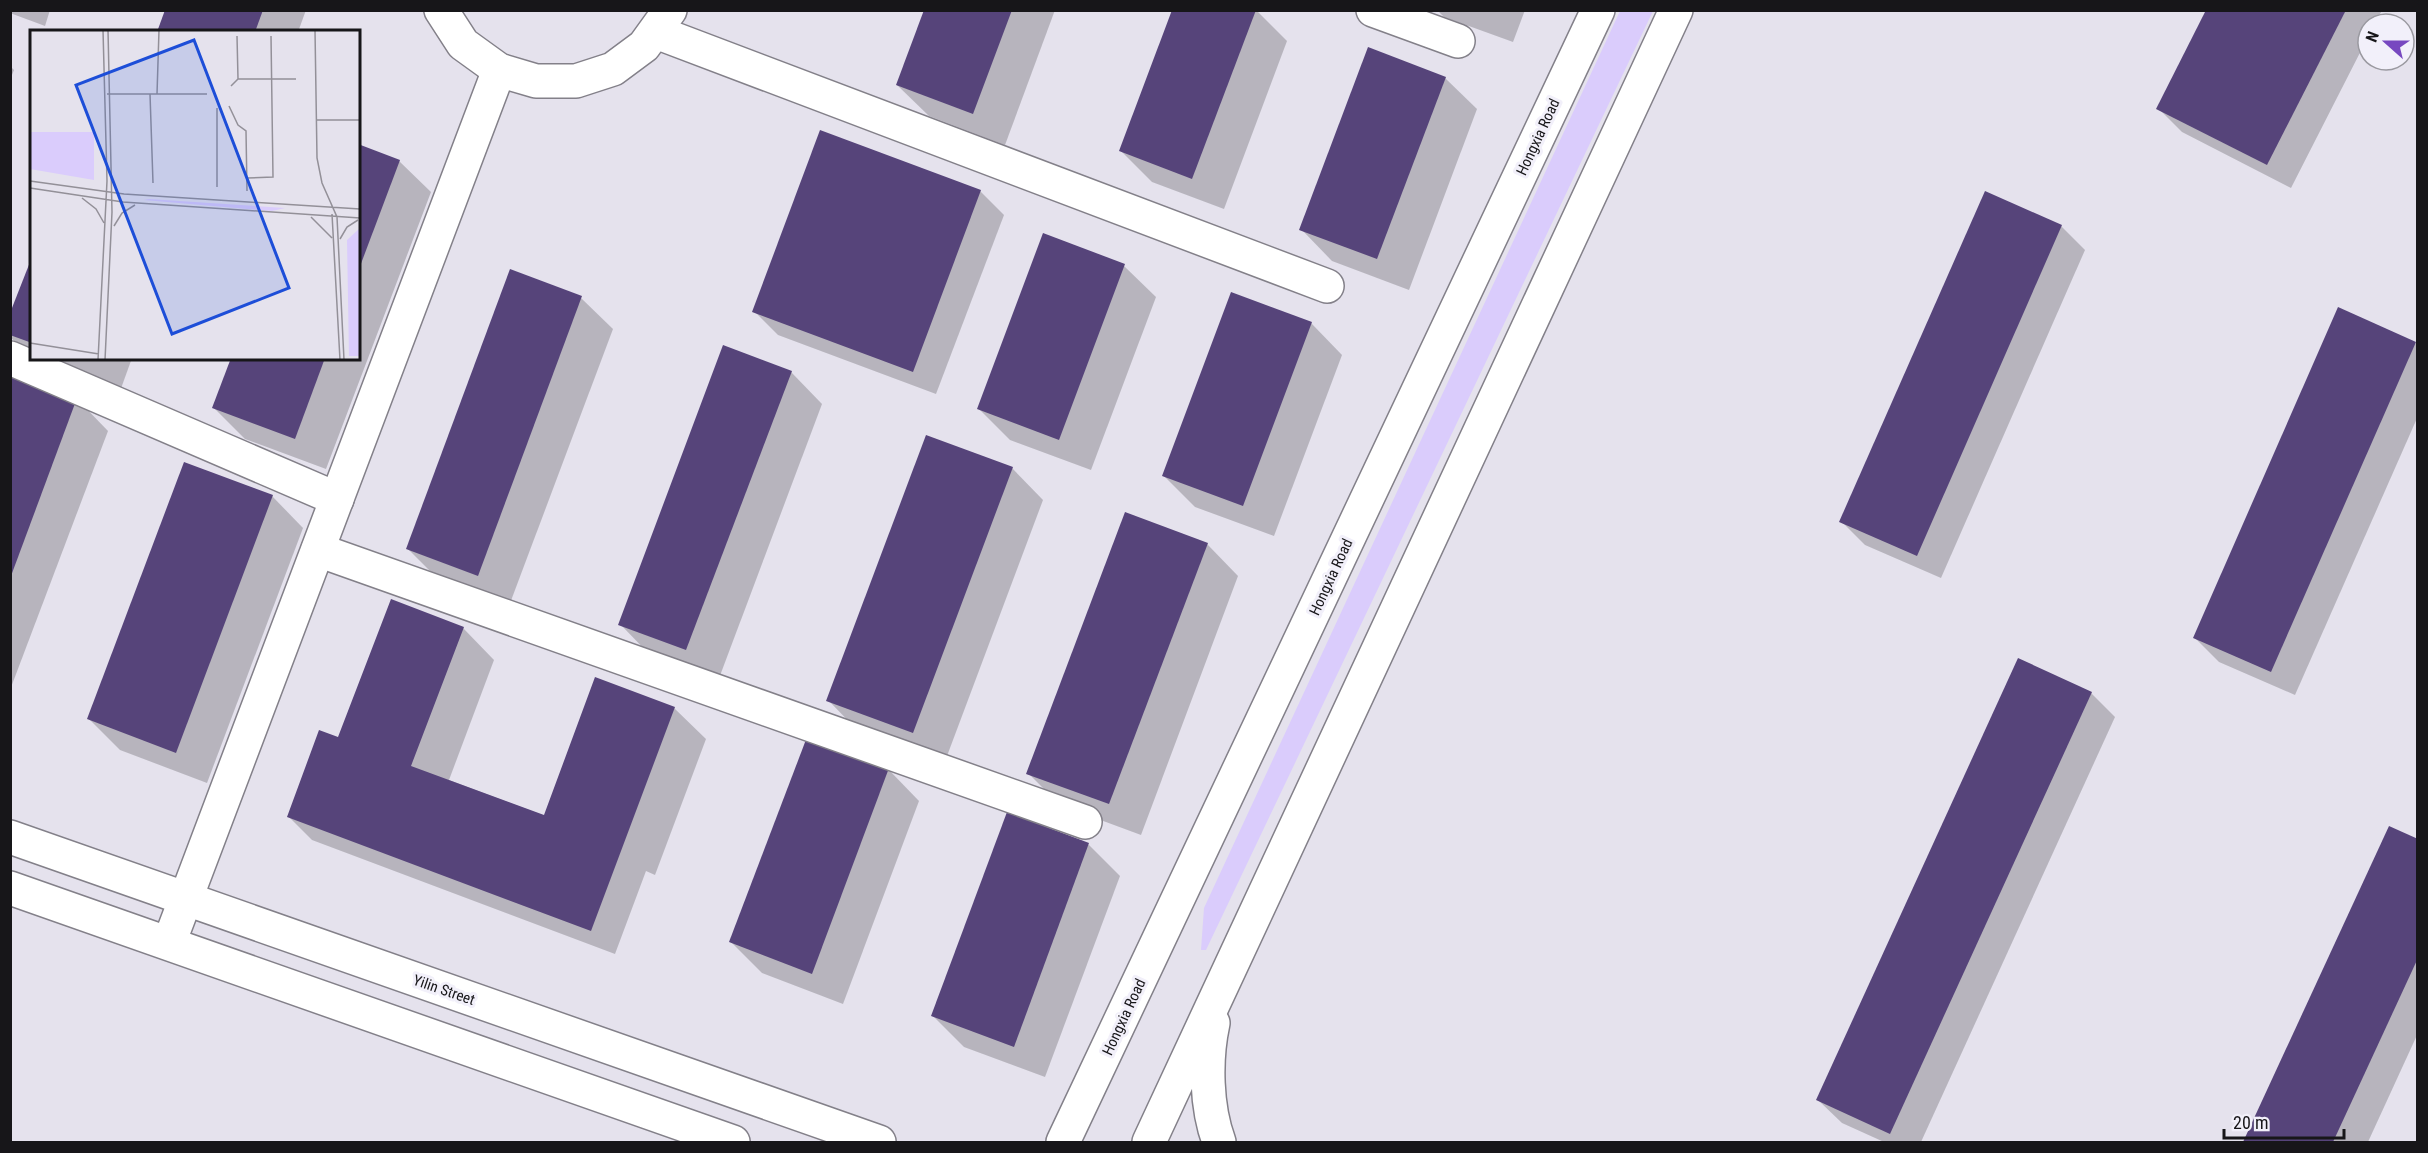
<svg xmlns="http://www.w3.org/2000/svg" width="2428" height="1153" font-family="'Roboto Condensed',sans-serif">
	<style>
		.green { fill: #daccfc }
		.shadow { fill: #0003 }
		.building { fill: #56447a }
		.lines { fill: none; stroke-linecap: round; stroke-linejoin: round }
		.minor-casing { stroke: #838089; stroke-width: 36 }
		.tertiary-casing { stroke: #838089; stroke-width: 36 }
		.minor { stroke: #fff; stroke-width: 33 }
		.tertiary { stroke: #fff; stroke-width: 33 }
		.labels { text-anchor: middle; stroke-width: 6; stroke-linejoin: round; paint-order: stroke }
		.street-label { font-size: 15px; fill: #171619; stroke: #f2f0fa }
		.inset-road { fill: none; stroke: #939098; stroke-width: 1.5 }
		.view { fill: #1d4ed8; fill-opacity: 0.15; stroke: #1d4ed8; stroke-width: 3 }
		.inset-edge { fill: none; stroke: #171619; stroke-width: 3 }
	</style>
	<rect width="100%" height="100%" fill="#e5e2ed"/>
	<polygon class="green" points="1620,11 1653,11 1206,950 1201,950 1204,908"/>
	<g class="shadow">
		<polygon points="10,10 50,10 45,26 10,13"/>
		<polygon points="167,10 306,10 298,32 159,32"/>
		<polygon points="925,10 1055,10 1005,145 929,116 897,85"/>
		<polygon points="1174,10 1256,10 1287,41 1224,209 1152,182 1121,151"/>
		<polygon points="1437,10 1525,10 1513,42 1444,17"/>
		<polygon points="2208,10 2382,10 2375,24 2368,24 2368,37 2291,188 2182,132 2158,108"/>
		<polygon points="10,66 14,70 10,80"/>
		<polygon points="1445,78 1477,109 1409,290 1332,261 1301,229"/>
		<polygon points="358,146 399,161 431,192 326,469 245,439 214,408 232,358 358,358"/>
		<polygon points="980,191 1004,215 936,394 778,335 754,311"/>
		<polygon points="2061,226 2085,250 1941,578 1865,545 1841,521"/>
		<polygon points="32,261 32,358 10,337 10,317"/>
		<polygon points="1124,266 1156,297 1091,470 1010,440 979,409"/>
		<polygon points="581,298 613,329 509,606 439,580 407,548"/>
		<polygon points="1311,323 1342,355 1274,536 1195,507 1163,475"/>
		<polygon points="2415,343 2418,345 2418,416 2295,695 2219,662 2195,638"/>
		<polygon points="32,358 132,358 119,394"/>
		<polygon points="791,372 822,404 718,681 651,656 620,624"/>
		<polygon points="10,375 77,399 108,431 10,690"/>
		<polygon points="1012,468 1043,500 944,764 859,732 828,700"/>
		<polygon points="272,496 303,528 207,783 120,750 89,719"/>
		<polygon points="1207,544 1238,576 1141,835 1060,805 1028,773"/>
		<polygon points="463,628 494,660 449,780 545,816 674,708 706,739 655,875 646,871 615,954 312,840 289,817 345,741"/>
		<polygon points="2091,693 2115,717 1921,1142 1884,1142 1842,1123 1818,1100"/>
		<polygon points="888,769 919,801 843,1004 762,973 731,942"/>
		<polygon points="1008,814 1089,845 1120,876 1045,1077 964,1047 932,1015"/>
		<polygon points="2389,828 2418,841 2418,1033 2368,1142 2245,1142"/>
	</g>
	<g class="building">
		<polygon points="165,10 263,10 255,32 157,32"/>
		<polygon points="924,10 1012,10 973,114 896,85"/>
		<polygon points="1172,10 1256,10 1192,179 1119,151"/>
		<polygon points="2206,10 2346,10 2267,165 2156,109"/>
		<polygon points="1368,47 1446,77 1377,259 1299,230"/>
		<polygon points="820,130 981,190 913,372 752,312"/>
		<polygon points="358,144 400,160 359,269 358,269"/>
		<polygon points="1985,191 2062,225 1917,556 1839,522"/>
		<polygon points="1043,233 1125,264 1059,440 977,409"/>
		<polygon points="32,257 32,343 10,335 10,313"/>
		<polygon points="510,269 582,296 478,576 406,549"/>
		<polygon points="1231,292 1312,322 1243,506 1162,476"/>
		<polygon points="2338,307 2416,342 2271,672 2193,638"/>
		<polygon points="723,345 792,371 686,650 618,625"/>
		<polygon points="231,358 325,358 295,439 212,408"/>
		<polygon points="10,373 77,398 11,576 10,576"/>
		<polygon points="926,435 1013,467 913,733 826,701"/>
		<polygon points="184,462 273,495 176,753 87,719"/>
		<polygon points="1125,512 1208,543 1109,804 1026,774"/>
		<polygon points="391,599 464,627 411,766 544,815 595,677 675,707 591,931 287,817 319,730 338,737"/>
		<polygon points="2018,658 2092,692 1890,1134 1816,1100"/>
		<polygon points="807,737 889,768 812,974 729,942"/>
		<polygon points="1007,812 1089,843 1014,1047 931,1016"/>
		<polygon points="2389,826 2418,839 2418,958 2333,1142 2243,1142"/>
	</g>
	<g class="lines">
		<defs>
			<g id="minor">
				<polyline points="441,10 463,44 499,70 536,81 576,81 613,69 644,46 670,10"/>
				<polyline points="1373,10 1458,41"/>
				<polyline points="656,32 1327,286"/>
				<polyline points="10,358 337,499"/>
				<polyline points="318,550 1085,822"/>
				<polyline points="169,943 499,70"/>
			</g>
			<g id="tertiary">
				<polyline points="10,837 879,1142"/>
				<polyline points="10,888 733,1142"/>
				<path d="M1213,1023C1205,1060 1206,1107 1219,1142"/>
				<polyline points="1063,1142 1598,10"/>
				<polyline points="1149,1142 1676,10"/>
			</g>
		</defs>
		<use href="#minor" class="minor-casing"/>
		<use href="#tertiary" class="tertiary-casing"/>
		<use href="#minor" class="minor"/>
		<use href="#tertiary" class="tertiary"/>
	</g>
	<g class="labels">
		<g class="street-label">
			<text transform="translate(1538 137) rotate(-65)" y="5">Hongxia Road</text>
			<text transform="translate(1331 577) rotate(-65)" y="5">Hongxia Road</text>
			<text transform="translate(444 990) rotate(19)" y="5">Yilin Street</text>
			<text transform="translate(1124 1017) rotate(-65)" y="5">Hongxia Road</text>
		</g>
	</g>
	<g transform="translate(30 30)">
		<rect width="330" height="330" fill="#e5e2ed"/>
		<path d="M0,102H64V150L0,139ZM119,169L255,178L242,181L114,170ZM330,198V326H319L317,210Z" fill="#daccfc"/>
		<path class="inset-road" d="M285,0L287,128L292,153L307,187L314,330M207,6L208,49M201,56L208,49H266M77,64H177M120,64L123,153M127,64L129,0M199,76L208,95L216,101L217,161M187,78V157M287,90H330M217,148L243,147L241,6M0,151L94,164L330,179M0,158L93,172L330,188M52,168L66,179L74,193M302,184L310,330M281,187L302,208M84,196L92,183L105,175M310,209L317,197L328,190M0,313L69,324M68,330L77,151L73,0M75,330L82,182L78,0"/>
		<path class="view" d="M164,10L259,258L142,304L46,55Z"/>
		<rect width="330" height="330" class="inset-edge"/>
	</g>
	<rect width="2428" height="1153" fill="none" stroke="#171619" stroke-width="24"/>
	<g transform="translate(2386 42) rotate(291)"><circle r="28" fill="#f2f0fa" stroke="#9a99a0" stroke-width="1.5"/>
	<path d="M0-4.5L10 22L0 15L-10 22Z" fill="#7748c0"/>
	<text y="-9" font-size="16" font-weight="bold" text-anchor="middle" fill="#171619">N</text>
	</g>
	<path d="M2224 1129v9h120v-9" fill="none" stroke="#171619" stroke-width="3"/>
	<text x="2233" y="1129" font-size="18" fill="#171619" stroke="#f2f0fa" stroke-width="4.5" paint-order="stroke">20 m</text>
</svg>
